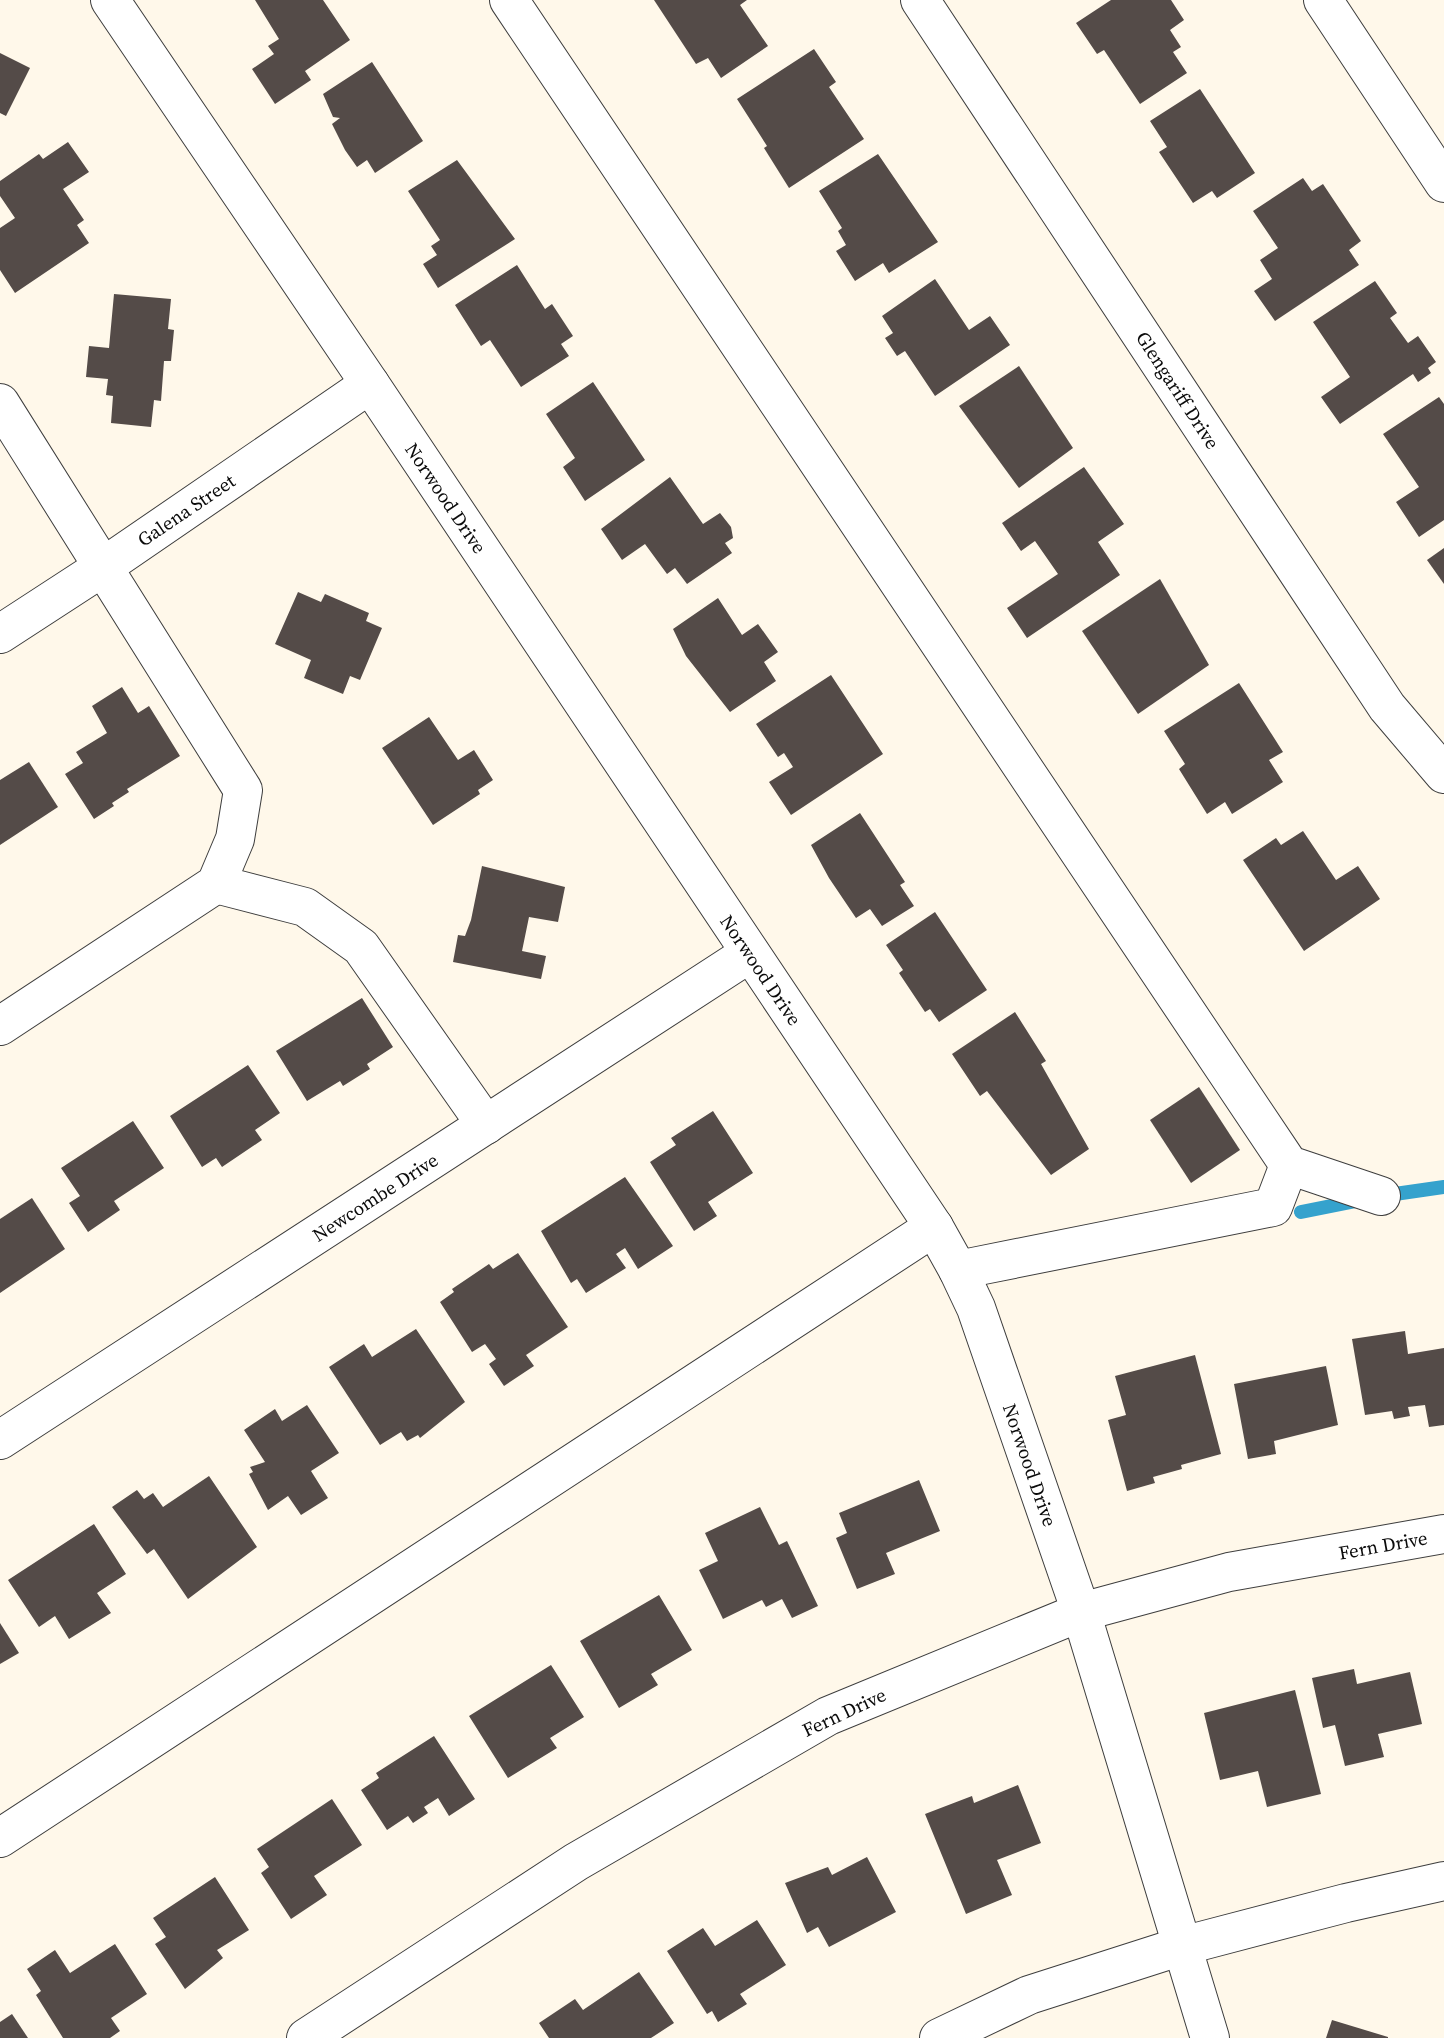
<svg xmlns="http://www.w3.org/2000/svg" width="1444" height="2038" font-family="'Source Serif 4',serif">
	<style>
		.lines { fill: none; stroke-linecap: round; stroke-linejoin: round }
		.stream { stroke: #35a2cd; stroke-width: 14 }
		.building { fill: #544b48 }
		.minor-casing { stroke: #3e3e3e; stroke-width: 40 }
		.minor { stroke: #fff; stroke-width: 38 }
		.labels { text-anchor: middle; stroke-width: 7; stroke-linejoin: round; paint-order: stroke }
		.street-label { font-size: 19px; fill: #0b0b0b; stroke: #fff }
	</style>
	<rect width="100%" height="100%" fill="#fff8ea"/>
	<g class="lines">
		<g class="stream">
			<polyline points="1381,1196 1444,1187"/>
			<polyline points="1301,1212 1361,1200"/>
		</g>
	</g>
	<g class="building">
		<polygon points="255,0 323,0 350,40 305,71 311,80 275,104 252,69 274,54 268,46 279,39"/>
		<polygon points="654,0 747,0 740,5 768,46 721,78 708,58 696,64"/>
		<polygon points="1111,0 1171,0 1184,20 1170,30 1181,47 1173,52 1187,73 1140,104 1104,50 1097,54 1076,23"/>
		<polygon points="814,49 836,82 829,87 864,139 789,188 764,148 767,146 737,99"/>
		<polygon points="0,53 30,68 6,116 0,113"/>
		<polygon points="372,62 423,141 375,173 367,160 357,167 345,150 332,124 340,118 333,117 323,94"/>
		<polygon points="1200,89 1255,173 1217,198 1212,191 1193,203 1159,152 1167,147 1150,121"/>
		<polygon points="68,142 89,172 63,189 84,220 77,225 89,243 15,293 0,270 0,228 15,218 0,196 0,181 39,154 43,159"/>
		<polygon points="878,154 938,242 889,273 883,263 855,281 836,251 846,245 838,231 842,228 819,191"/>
		<polygon points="457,160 515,239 438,288 423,264 437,255 431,246 440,240 408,191"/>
		<polygon points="1303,178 1312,191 1323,184 1361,241 1349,250 1359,265 1275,321 1254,291 1272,279 1260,260 1278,248 1253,211"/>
		<polygon points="517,265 545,309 552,304 573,336 561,344 569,356 521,387 490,340 481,346 455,305"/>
		<polygon points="935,279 969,330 990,316 1010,345 935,396 905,351 897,356 885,338 893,333 882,316"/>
		<polygon points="1375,281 1397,313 1390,318 1408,343 1418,336 1436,362 1428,368 1431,373 1418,382 1413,374 1340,424 1321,397 1350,377 1313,322"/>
		<polygon points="114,294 171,299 168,329 174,330 171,361 164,361 161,401 154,400 151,427 111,423 113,396 106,395 108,379 86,377 89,346 109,348"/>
		<polygon points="1019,366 1073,448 1019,488 959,406"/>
		<polygon points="593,382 645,460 585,501 563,467 575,458 546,414"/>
		<polygon points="1439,397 1444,404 1444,520 1419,537 1396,502 1419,487 1383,434"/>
		<polygon points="1084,467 1124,524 1098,542 1120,575 1027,638 1007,608 1058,574 1035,541 1021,551 1002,523"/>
		<polygon points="670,477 703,524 720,513 731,527 733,538 725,543 732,553 687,584 675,568 667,574 645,544 622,560 601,529"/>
		<polygon points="1444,548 1444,584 1427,560"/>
		<polygon points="1160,579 1209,665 1138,714 1082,631"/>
		<polygon points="298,592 321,602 325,594 369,613 366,621 382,628 360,680 350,676 343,694 304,678 311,660 275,644"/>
		<polygon points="718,598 742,635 758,624 778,652 764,662 776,681 730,712 686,656 673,629"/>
		<polygon points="831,675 883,754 791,815 769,782 793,767 784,753 778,757 756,724"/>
		<polygon points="1239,683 1283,752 1269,760 1283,782 1232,814 1225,802 1207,814 1179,769 1185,764 1164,731"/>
		<polygon points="122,687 138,713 149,706 180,756 127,789 129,792 112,803 114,806 94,819 65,774 83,763 76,752 107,733 92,706"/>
		<polygon points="429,717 458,760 474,750 493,780 478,790 480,794 433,825 382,748"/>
		<polygon points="29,762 58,807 0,845 0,780"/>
		<polygon points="860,813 905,882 900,885 914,906 882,926 870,909 856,918 829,878 811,845"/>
		<polygon points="1303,831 1336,880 1358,866 1380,899 1304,951 1243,860 1276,838 1281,845"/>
		<polygon points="482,866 565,887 558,922 529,917 522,951 546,956 541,979 453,962 458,935 465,936 471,920"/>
		<polygon points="935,912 987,990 939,1022 930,1009 925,1012 899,973 903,970 886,945"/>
		<polygon points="362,998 393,1047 367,1064 370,1069 343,1086 340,1081 307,1101 276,1051"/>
		<polygon points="1015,1012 1046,1061 1041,1064 1089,1149 1051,1175 987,1091 980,1096 952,1054"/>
		<polygon points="248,1065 280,1113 255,1130 262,1140 222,1167 216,1158 202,1167 170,1116"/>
		<polygon points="1199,1087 1240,1150 1191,1183 1150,1120"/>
		<polygon points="713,1111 753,1173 708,1202 717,1216 694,1231 650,1162 676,1145 671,1138"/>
		<polygon points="133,1121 164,1168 114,1201 120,1210 88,1232 69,1203 80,1196 61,1168"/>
		<polygon points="625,1177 673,1246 638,1269 625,1248 616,1254 626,1268 586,1293 577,1279 571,1283 541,1231"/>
		<polygon points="32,1198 65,1249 0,1293 0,1219"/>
		<polygon points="518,1253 568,1327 526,1355 534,1366 504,1386 489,1364 496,1359 485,1344 472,1352 440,1302 454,1292 452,1289 489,1264 493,1269"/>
		<polygon points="416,1329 465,1402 420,1438 418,1435 407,1441 401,1432 380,1445 329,1367 364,1344 372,1357"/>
		<polygon points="1405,1331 1408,1354 1444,1348 1444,1425 1429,1427 1425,1405 1408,1407 1410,1416 1394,1419 1392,1411 1365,1415 1352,1339"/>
		<polygon points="1195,1355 1221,1454 1181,1465 1182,1469 1153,1477 1155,1483 1127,1491 1108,1420 1126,1415 1115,1376"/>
		<polygon points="1326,1366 1338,1425 1274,1441 1276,1454 1248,1459 1234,1384"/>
		<polygon points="307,1405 339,1453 311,1471 328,1498 301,1515 288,1496 268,1510 249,1474 253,1472 250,1467 265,1462 244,1430 275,1409 282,1421"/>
		<polygon points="209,1476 257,1547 188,1599 154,1549 147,1554 112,1507 137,1490 144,1499 153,1493 163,1507"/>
		<polygon points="919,1480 940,1531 886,1553 895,1574 857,1589 836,1538 847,1533 839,1513"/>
		<polygon points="760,1507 779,1545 787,1541 818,1606 792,1618 782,1599 766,1607 762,1600 723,1619 699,1570 718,1561 705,1533"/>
		<polygon points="94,1524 126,1574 97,1593 111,1613 69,1639 55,1616 39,1627 8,1580"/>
		<polygon points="659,1595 692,1650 651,1674 658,1685 619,1708 580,1641"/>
		<polygon points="0,1623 19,1653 0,1664"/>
		<polygon points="551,1665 584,1717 550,1738 557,1748 508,1778 469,1716"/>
		<polygon points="1354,1669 1357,1684 1410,1672 1422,1724 1378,1734 1384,1757 1345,1766 1335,1725 1323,1728 1312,1678"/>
		<polygon points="1295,1690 1321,1794 1267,1807 1258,1771 1220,1780 1204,1713"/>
		<polygon points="434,1736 475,1799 449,1816 438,1798 424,1807 428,1813 413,1823 408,1816 387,1830 361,1790 379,1778 376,1773"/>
		<polygon points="1018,1785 1041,1843 997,1860 1012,1895 966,1914 925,1814 972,1796 974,1803"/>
		<polygon points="332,1799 362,1845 314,1876 327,1895 291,1919 261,1873 269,1867 257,1849"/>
		<polygon points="867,1857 896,1912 829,1947 818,1927 807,1933 785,1883 828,1867 832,1875"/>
		<polygon points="215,1877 249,1930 217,1950 223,1958 185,1989 155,1944 166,1937 153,1918"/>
		<polygon points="757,1920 786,1965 740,1994 747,2004 718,2022 712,2011 707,2014 667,1951 703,1928 715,1946"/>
		<polygon points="115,1944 147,1994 111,2018 120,2031 110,2038 63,2038 36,1995 41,1991 27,1969 55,1950 70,1973"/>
		<polygon points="639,1972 674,2023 651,2038 549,2038 539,2023 575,1999 583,2010"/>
		<polygon points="12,2014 28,2038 0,2038 0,2022"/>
		<polygon points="1332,2020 1388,2037 1388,2038 1326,2038"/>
	</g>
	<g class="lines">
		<defs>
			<g id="minor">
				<polyline points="110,0 370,384 934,1227 958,1270 976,1308 1081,1612 1210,2038"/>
				<polyline points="509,0 1289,1165 1381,1196"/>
				<polyline points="920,0 1387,707 1444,774"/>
				<polyline points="1323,0 1444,183"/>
				<polyline points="0,403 243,790 235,839 216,884 0,1026"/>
				<polyline points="0,634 103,567 370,384"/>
				<polyline points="216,884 305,907 361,947 486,1125"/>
				<polyline points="958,1270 1273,1207 1289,1165"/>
				<polyline points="0,1440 750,953"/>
				<polyline points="0,1838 934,1227"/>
				<polyline points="306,2038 576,1862 828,1716 1081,1612 1229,1572 1444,1534"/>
				<polyline points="939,2038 1029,1995 1182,1946 1346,1903 1444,1881"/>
			</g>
		</defs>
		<use href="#minor" class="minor-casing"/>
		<use href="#minor" class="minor"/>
	</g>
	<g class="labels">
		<g class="street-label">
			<text transform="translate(1178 390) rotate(57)" y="7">Glengariff Drive</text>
			<text transform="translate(446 498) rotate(56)" y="7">Norwood Drive</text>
			<text transform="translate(186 510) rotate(-34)" y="7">Galena Street</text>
			<text transform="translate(761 970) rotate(56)" y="7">Norwood Drive</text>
			<text transform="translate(375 1197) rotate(-33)" y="7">Newcombe Drive</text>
			<text transform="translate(1030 1465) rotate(71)" y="7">Norwood Drive</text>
			<text transform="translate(1383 1545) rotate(-10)" y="7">Fern Drive</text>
			<text transform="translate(844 1712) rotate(-25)" y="7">Fern Drive</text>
		</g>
	</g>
</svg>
